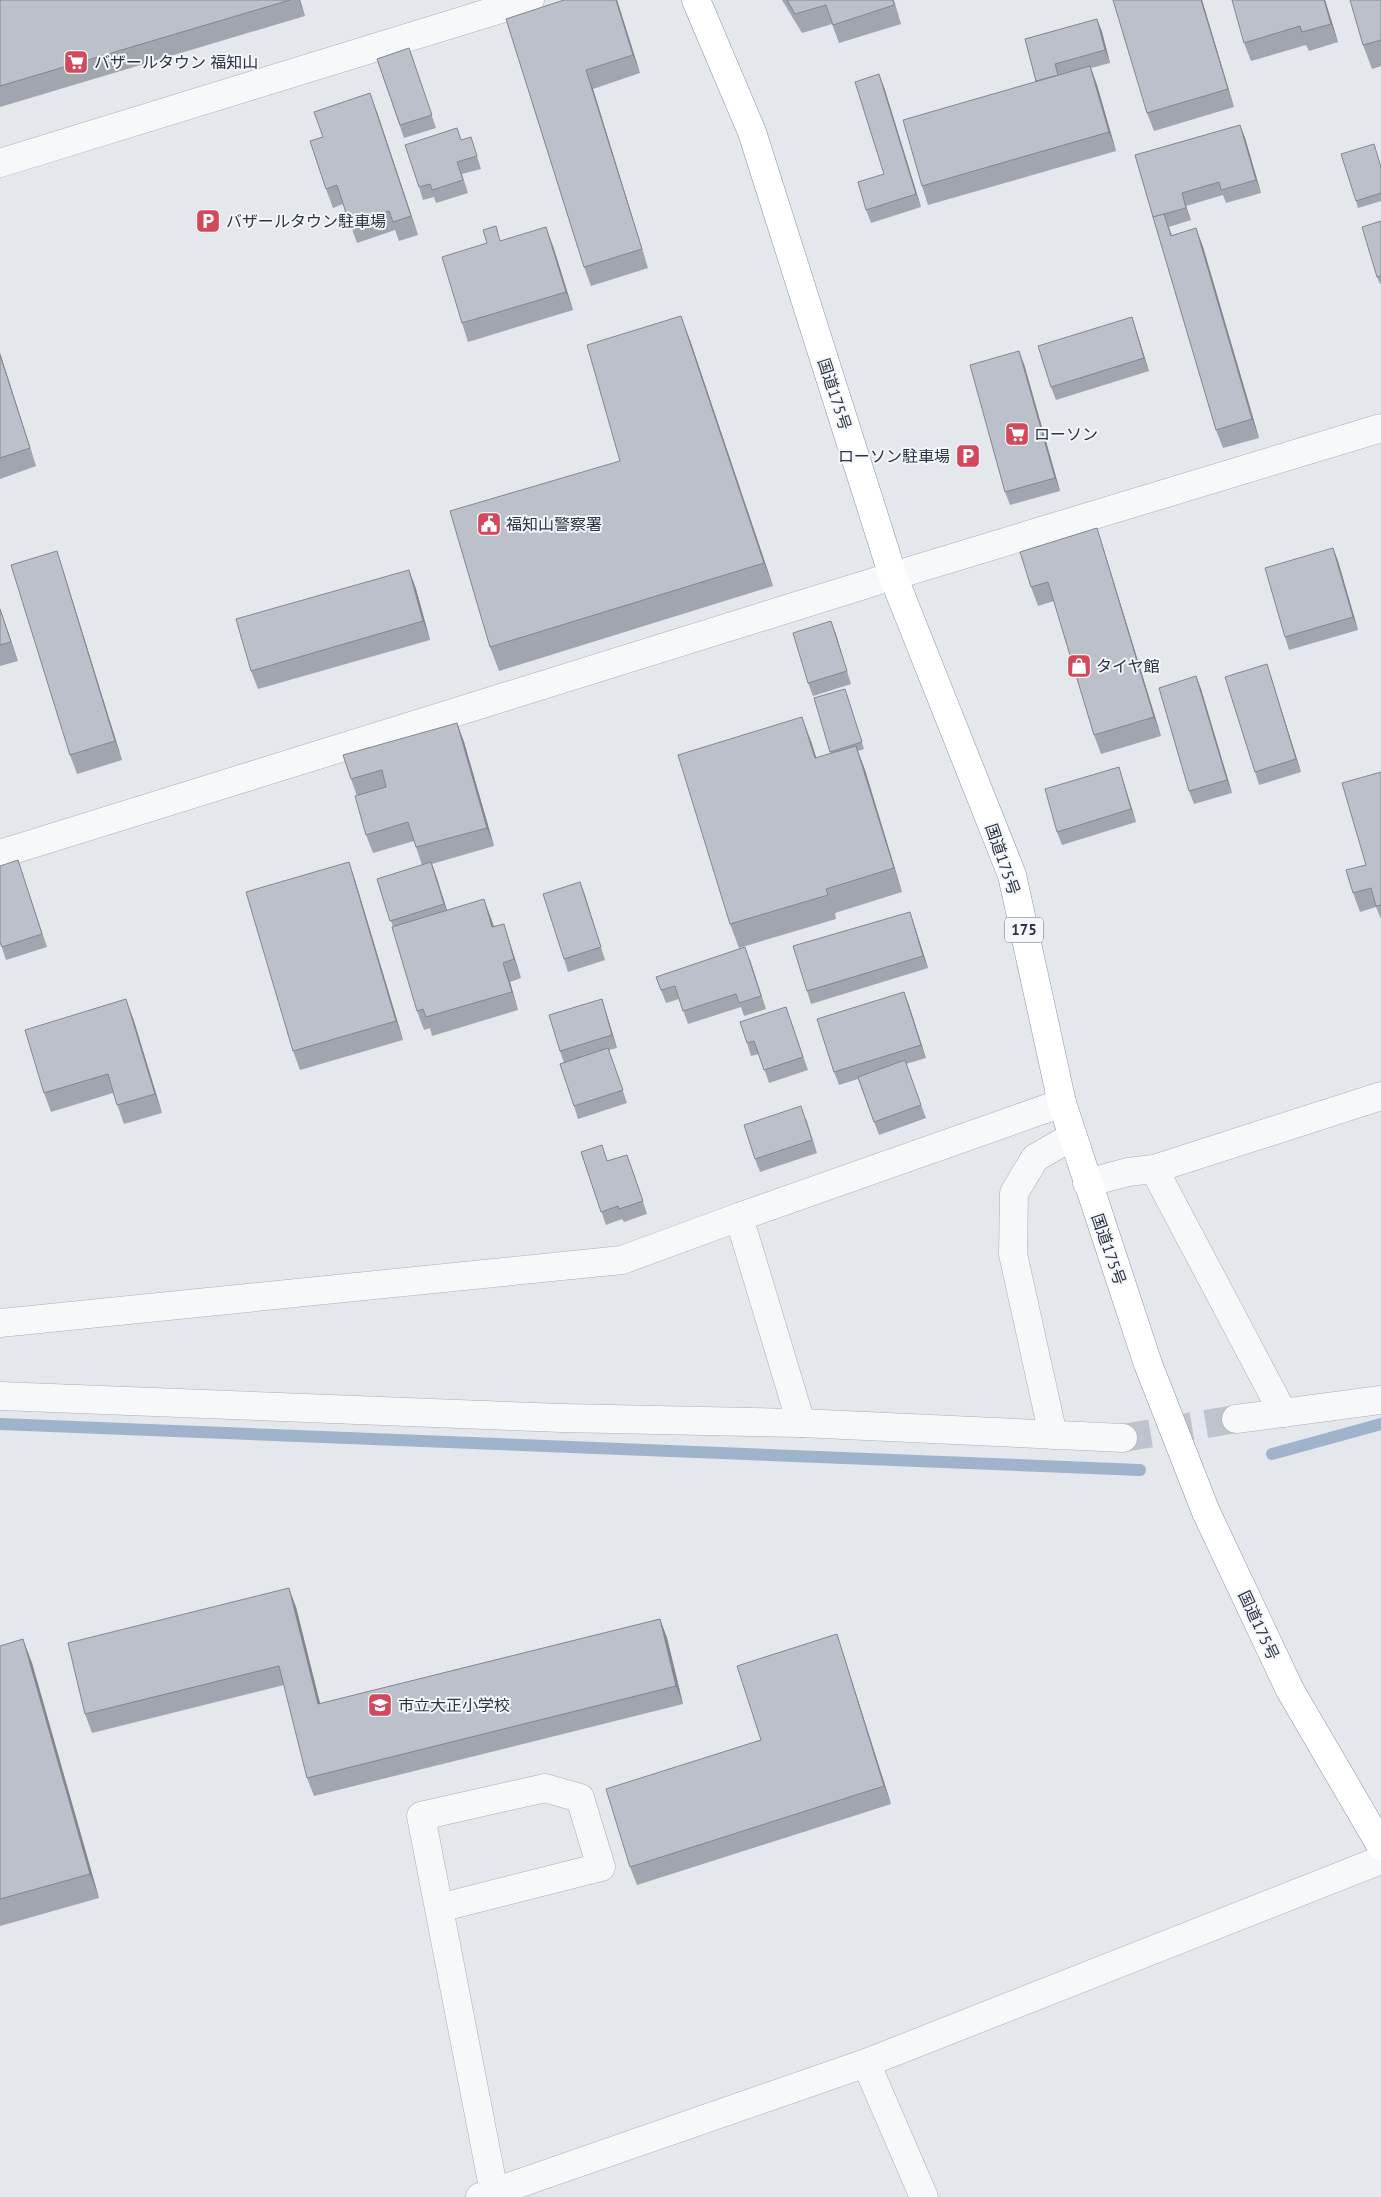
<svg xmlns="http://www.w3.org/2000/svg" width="1381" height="2197" font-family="'PT Sans','Noto Sans JP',sans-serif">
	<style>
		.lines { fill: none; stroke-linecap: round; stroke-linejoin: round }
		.stream { stroke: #9fb4cc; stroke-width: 12 }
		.minor-tunnel { stroke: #bfc3cb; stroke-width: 28; stroke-dasharray: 28 14; stroke-linecap: butt }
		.minor-casing { stroke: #a9aeb7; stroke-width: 29 }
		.highway-casing { stroke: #8b94a3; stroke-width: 29 }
		.minor { stroke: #f7f8fa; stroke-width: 28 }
		.highway { stroke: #fff; stroke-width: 28 }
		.wall { fill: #a1a5ae }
		.shaded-wall { fill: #83868d }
		.building { fill: #bbc0ca; stroke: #83868d }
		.labels { text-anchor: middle; stroke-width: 4; stroke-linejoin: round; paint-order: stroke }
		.shield { fill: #f4f6f9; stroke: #676e7b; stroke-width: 1 }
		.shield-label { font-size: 15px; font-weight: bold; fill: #2b3445 }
		.poi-label { font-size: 16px; fill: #2b3445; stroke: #f4f6f9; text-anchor: start }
		.street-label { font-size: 16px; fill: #2b3445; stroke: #f4f6f9 }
	</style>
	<rect width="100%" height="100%" fill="#e4e7ec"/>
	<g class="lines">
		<g class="stream">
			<polyline points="0,1424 1140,1470"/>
			<polyline points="1272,1454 1381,1424"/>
		</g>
		<polyline class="minor-tunnel" points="1123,1438 1236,1419"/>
		<defs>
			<g id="minor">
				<polyline points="0,163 530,0"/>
				<polyline points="0,854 893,576 1381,428"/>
				<polyline points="1154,1169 1283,1413"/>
				<polyline points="1087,1183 1128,1172 1154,1169 1381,1096"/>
				<polyline points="0,1323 622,1260 739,1217"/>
				<polyline points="0,1396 562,1418 801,1423 1123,1438"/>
				<polyline points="1236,1419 1381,1400"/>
				<polyline points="801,1423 739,1217 1062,1103"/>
				<polyline points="1053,1435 1013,1254 1014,1193 1035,1158 1073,1136"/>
				<polyline points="439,1908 601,1867 580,1798 545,1788 421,1816 494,2192"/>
				<polyline points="866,2063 924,2197"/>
				<polyline points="480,2197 866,2063 1381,1860"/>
			</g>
			<polyline id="highway" points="696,0 752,132 893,576 1012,875 1062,1103 1148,1364 1206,1512 1290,1690 1381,1846"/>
		</defs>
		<use href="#minor" class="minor-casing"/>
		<use href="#highway" class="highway-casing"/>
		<use href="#minor" class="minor"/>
		<use href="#highway" class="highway"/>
	</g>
	<g class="wall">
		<polygon points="0,0 300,0 305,16 0,107"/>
		<polygon points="617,0 640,73 593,89 648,268 591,286 584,267 506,19"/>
		<polygon points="782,0 894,0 901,24 839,43 832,24 802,33"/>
		<polygon points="1202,0 1234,107 1154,131 1147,113"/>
		<polygon points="1325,0 1338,42 1309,51 1306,45 1251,61 1244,43"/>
		<polygon points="1381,0 1381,66 1372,69 1363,45"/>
		<polygon points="1097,19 1102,32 1110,63 1091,68 1097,85 1116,151 928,205 922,186 1036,82 1025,39"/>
		<polygon points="409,48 436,128 404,138 377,59"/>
		<polygon points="884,87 921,207 871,223 866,210 884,174"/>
		<polygon points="377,112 418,235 399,241 395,230 357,243 343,204 333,208 326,189 323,137"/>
		<polygon points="1240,125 1245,138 1261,193 1226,203 1223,195 1186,206 1191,220 1169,227 1172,235 1196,228 1203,247 1259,438 1223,448 1216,430 1135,155"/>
		<polygon points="457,128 461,140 475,150 481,169 462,174 468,193 436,203 434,197 423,200 419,187"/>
		<polygon points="1381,166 1381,201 1358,208 1356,201"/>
		<polygon points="1381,221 1381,283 1380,284 1377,277"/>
		<polygon points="501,241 553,246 573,310 468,342 462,323"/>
		<polygon points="1132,317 1149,371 1056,400 1051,387"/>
		<polygon points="690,340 773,586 499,671 490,647 620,461"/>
		<polygon points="0,353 36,466 0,479"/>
		<polygon points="1024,364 1060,491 1010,505 1005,492"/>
		<polygon points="1097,528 1103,547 1161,736 1101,754 1094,735 1054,601 1038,606 1031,587"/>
		<polygon points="1333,548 1338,561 1358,630 1289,650 1285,637"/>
		<polygon points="63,570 122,760 77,774 70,755"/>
		<polygon points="409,570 416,589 430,640 258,689 251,671"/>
		<polygon points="0,608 18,661 0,666"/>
		<polygon points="831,621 851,684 813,696 808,683"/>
		<polygon points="1267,664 1301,772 1259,785 1255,772"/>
		<polygon points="1196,676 1201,689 1232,793 1194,804 1189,791"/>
		<polygon points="847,695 864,749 858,751 865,770 902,892 835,913 836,919 739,948 730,924 811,741 816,758 831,753 830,752"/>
		<polygon points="457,723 464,742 494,846 432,864 447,910 491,918 494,926 504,924 510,943 521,978 510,982 518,1010 432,1036 430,1028 424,1030 417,1011 393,927 377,879 422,865 414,841 373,853 366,835 357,796 351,779"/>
		<polygon points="1381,772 1381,919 1376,907 1360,912 1353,893 1366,865"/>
		<polygon points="1123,780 1136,822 1062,845 1057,832"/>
		<polygon points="18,860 47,947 6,960 0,942"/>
		<polygon points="349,862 355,880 403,1040 300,1070 293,1051"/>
		<polygon points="580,882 605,960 568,972 564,959"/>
		<polygon points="910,912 928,968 811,1004 807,991"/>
		<polygon points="750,959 766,1009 744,1016 741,1007 688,1024 679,999 666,1003 656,977"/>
		<polygon points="904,992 926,1058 906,1064 926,1118 879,1135 858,1079 839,1085 834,1072"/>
		<polygon points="602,999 617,1048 609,1050 627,1103 578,1119 574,1106 564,1063 560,1051"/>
		<polygon points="786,1007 808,1070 769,1083 759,1054 751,1056 747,1043"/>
		<polygon points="133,1018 162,1113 124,1124 113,1093 51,1112 44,1093"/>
		<polygon points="806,1118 817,1153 760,1172 755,1159"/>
		<polygon points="581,1152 608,1161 632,1168 647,1214 624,1222 622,1219 606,1225"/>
		<polygon points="296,1607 320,1704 660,1619 667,1638 683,1704 314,1796 307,1778 284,1685 92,1733 85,1714"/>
		<polygon points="0,1646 32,1663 99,1898 0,1926"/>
		<polygon points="843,1653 891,1804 637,1885 630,1867 761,1740"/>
	</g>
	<g class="shaded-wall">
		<polygon points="299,0 300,0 305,16"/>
		<polygon points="616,0 617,0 640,73 633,55"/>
		<polygon points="1201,0 1202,0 1234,107 1228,89"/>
		<polygon points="1324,0 1325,0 1338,42 1331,24"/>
		<polygon points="1097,19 1102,32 1110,63 1105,50"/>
		<polygon points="1090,66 1097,85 1116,151 1109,132"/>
		<polygon points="586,70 593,89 648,268 642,249"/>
		<polygon points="879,74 884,87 921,207 916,194"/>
		<polygon points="370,93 377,112 418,235 411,216"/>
		<polygon points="1240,125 1245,138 1261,193 1256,180"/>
		<polygon points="1182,193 1186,206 1191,220 1186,208"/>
		<polygon points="546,227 553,246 573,310 566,292"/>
		<polygon points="1196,228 1203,247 1259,438 1252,419"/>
		<polygon points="681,316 690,340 773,586 764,563"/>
		<polygon points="1132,317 1136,330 1149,371 1144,358"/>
		<polygon points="1019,351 1024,364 1060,491 1055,478"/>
		<polygon points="0,353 36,466 30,448 0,355"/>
		<polygon points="1097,528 1103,547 1161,736 1154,717"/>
		<polygon points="1333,548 1338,561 1358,630 1353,617"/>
		<polygon points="57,551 63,570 122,760 115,741"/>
		<polygon points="409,570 416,589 430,640 423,621"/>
		<polygon points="0,608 5,623 18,661 11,642"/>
		<polygon points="831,621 836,634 851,684 847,671"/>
		<polygon points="1267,664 1271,677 1301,772 1296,759"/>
		<polygon points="1196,676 1201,689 1232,793 1227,780"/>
		<polygon points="802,717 811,741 824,782 815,758"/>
		<polygon points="457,723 464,742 494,846 487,828"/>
		<polygon points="856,746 865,770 902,892 894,868"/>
		<polygon points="1119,767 1123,780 1136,822 1131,809"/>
		<polygon points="349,862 355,880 403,1040 396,1021"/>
		<polygon points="431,862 436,875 449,917 444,904"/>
		<polygon points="580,882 585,895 605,960 601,947"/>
		<polygon points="484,899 491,918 499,946 492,927"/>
		<polygon points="910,912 914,924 928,968 923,956"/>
		<polygon points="504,924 510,943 521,978 514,959"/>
		<polygon points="503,963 510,982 518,1010 512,992"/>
		<polygon points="904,992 909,1005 926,1058 921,1045"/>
		<polygon points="126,999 133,1018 162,1113 155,1094"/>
		<polygon points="602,999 606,1012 617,1048 612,1035"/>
		<polygon points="289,1588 296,1607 325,1723 318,1704"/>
		<polygon points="660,1619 667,1638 683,1704 676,1686"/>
		<polygon points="837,1634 843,1653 891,1804 884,1786"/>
		<polygon points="23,1639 32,1663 99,1898 90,1874"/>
	</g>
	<g class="building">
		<polygon points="0,0 290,0 0,86"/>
		<polygon points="564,0 616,0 633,55 586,70 642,249 584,267 506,19"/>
		<polygon points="787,0 893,0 894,5 833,25 826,5 795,14"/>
		<polygon points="1113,0 1201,0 1228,89 1147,113"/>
		<polygon points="1232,0 1324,0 1331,24 1302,32 1300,26 1244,43"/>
		<polygon points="1350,0 1381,0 1381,40 1363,45"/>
		<polygon points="1097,19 1105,50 1055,64 1058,75 1036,81 1025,39"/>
		<polygon points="409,48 432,115 400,125 377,59"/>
		<polygon points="1090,66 1109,132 922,186 903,120"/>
		<polygon points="879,74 916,194 866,210 858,182 884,174 855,82"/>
		<polygon points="370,93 411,216 393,222 389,211 350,225 337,185 326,189 310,141 323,137 314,112"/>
		<polygon points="1240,125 1256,180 1221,190 1219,182 1182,193 1186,208 1153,217 1135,155"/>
		<polygon points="457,128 461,140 471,137 477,156 457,162 463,180 432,190 430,184 419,187 405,145"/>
		<polygon points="1374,144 1381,167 1381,193 1356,201 1341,154"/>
		<polygon points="1164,214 1171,236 1196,228 1252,419 1216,430 1153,217"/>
		<polygon points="1381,221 1381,276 1377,277 1362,227"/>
		<polygon points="496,226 500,241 546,227 566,292 462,323 442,257 487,243 483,230"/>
		<polygon points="681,316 764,563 490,647 450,511 620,461 587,345"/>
		<polygon points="1132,317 1144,358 1051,387 1038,346"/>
		<polygon points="1019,351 1055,478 1005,492 970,365"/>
		<polygon points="0,355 30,448 0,458"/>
		<polygon points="1097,528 1154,717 1094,735 1048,582 1031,587 1020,552"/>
		<polygon points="1333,548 1353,617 1285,637 1265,568"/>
		<polygon points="57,551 115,741 70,755 11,565"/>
		<polygon points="409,570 423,621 251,671 236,619"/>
		<polygon points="0,609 11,642 0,645"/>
		<polygon points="831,621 847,671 808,683 793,633"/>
		<polygon points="1267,664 1296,759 1255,772 1225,677"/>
		<polygon points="1196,676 1227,780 1189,791 1159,688"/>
		<polygon points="845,689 862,742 830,752 814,698"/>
		<polygon points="802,717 815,758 856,746 894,868 826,889 828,895 730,924 678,755"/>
		<polygon points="457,723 487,828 416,847 408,822 366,835 355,796 386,787 382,770 351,779 343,755"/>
		<polygon points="1119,767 1131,809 1057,832 1045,789"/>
		<polygon points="1381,772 1381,905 1376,906 1371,888 1353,893 1346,870 1366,865 1342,783"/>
		<polygon points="18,860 42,934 2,947 0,942 0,866"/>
		<polygon points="349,862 396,1021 293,1051 246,892"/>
		<polygon points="431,862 444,904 390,921 377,879"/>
		<polygon points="580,882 601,947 564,959 543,894"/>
		<polygon points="484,899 492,927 504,924 514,959 503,963 512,992 426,1017 423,1009 417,1011 392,927"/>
		<polygon points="910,912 923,956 807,991 793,946"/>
		<polygon points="745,947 761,996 739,1003 736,994 683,1011 675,986 661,990 656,977"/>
		<polygon points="904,992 921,1045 834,1072 817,1019"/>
		<polygon points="126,999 155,1094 117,1105 108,1074 44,1093 25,1030"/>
		<polygon points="602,999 612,1035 560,1051 549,1015"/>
		<polygon points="786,1007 803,1057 764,1070 754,1041 747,1043 740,1022"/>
		<polygon points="608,1048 623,1090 574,1106 560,1064"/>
		<polygon points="905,1060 921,1105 874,1122 858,1077"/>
		<polygon points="801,1106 812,1140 755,1159 744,1125"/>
		<polygon points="602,1145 607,1161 627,1155 643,1201 619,1209 618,1206 601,1212 581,1152"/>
		<polygon points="289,1588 318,1704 660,1619 676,1686 307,1778 279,1666 85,1714 68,1643"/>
		<polygon points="837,1634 884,1786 630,1867 606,1789 761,1740 737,1666"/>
		<polygon points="23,1639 90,1874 0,1899 0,1646"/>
	</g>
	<defs>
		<symbol id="supermarket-square" viewBox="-11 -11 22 22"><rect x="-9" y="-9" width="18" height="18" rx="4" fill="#d1495b" stroke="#f4f6f9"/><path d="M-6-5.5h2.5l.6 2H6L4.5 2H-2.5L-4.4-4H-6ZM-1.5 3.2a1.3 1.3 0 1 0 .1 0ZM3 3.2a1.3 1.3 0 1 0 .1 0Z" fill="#fff"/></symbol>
		<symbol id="parking-square" viewBox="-11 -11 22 22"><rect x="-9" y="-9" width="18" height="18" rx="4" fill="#d1495b" stroke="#f4f6f9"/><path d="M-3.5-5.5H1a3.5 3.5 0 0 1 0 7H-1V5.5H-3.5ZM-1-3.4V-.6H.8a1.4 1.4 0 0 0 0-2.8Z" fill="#fff"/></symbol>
		<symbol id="civic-square" viewBox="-11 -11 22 22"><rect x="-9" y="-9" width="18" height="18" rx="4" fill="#d1495b" stroke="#f4f6f9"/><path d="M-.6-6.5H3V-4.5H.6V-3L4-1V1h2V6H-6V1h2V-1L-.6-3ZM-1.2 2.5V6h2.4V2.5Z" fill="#fff"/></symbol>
		<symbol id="shop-square" viewBox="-11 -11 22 22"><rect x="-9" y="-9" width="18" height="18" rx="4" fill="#d1495b" stroke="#f4f6f9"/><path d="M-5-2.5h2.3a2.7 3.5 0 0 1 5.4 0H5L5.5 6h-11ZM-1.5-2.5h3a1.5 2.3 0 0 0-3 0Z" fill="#fff"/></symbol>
		<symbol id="school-square" viewBox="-11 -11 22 22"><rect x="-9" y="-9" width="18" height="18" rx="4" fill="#d1495b" stroke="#f4f6f9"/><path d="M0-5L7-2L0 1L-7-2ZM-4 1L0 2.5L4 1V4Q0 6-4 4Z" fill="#fff"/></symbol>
	</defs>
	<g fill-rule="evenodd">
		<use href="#supermarket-square" x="62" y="48" width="28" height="28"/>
		<use href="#parking-square" x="194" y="207" width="28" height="28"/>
		<use href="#supermarket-square" x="1003" y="420" width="28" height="28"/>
		<use href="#parking-square" x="954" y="442" width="28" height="28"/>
		<use href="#civic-square" x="475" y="510" width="28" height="28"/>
		<use href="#shop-square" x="1065" y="652" width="28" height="28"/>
		<use href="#school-square" x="366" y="1691" width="28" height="28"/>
	</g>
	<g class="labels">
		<rect class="shield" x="1005" y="917.5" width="38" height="25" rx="4"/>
		<g class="shield-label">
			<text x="1024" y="935">175</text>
		</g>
		<g class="poi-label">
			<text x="94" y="68">バザールタウン 福知山</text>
			<text x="226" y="227">バザールタウン駐車場</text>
			<text x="1034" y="440">ローソン</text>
			<text x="950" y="462" text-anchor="end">ローソン駐車場</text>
			<text x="506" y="530">福知山警察署</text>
			<text x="1096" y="672">タイヤ館</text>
			<text x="398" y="1711">市立大正小学校</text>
		</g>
		<g class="street-label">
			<text transform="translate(835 394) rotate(72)" y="6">国道175号</text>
			<text transform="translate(1003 859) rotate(71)" y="6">国道175号</text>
			<text transform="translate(1109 1249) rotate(71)" y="6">国道175号</text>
			<text transform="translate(1259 1625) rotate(65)" y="6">国道175号</text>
		</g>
	</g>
</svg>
